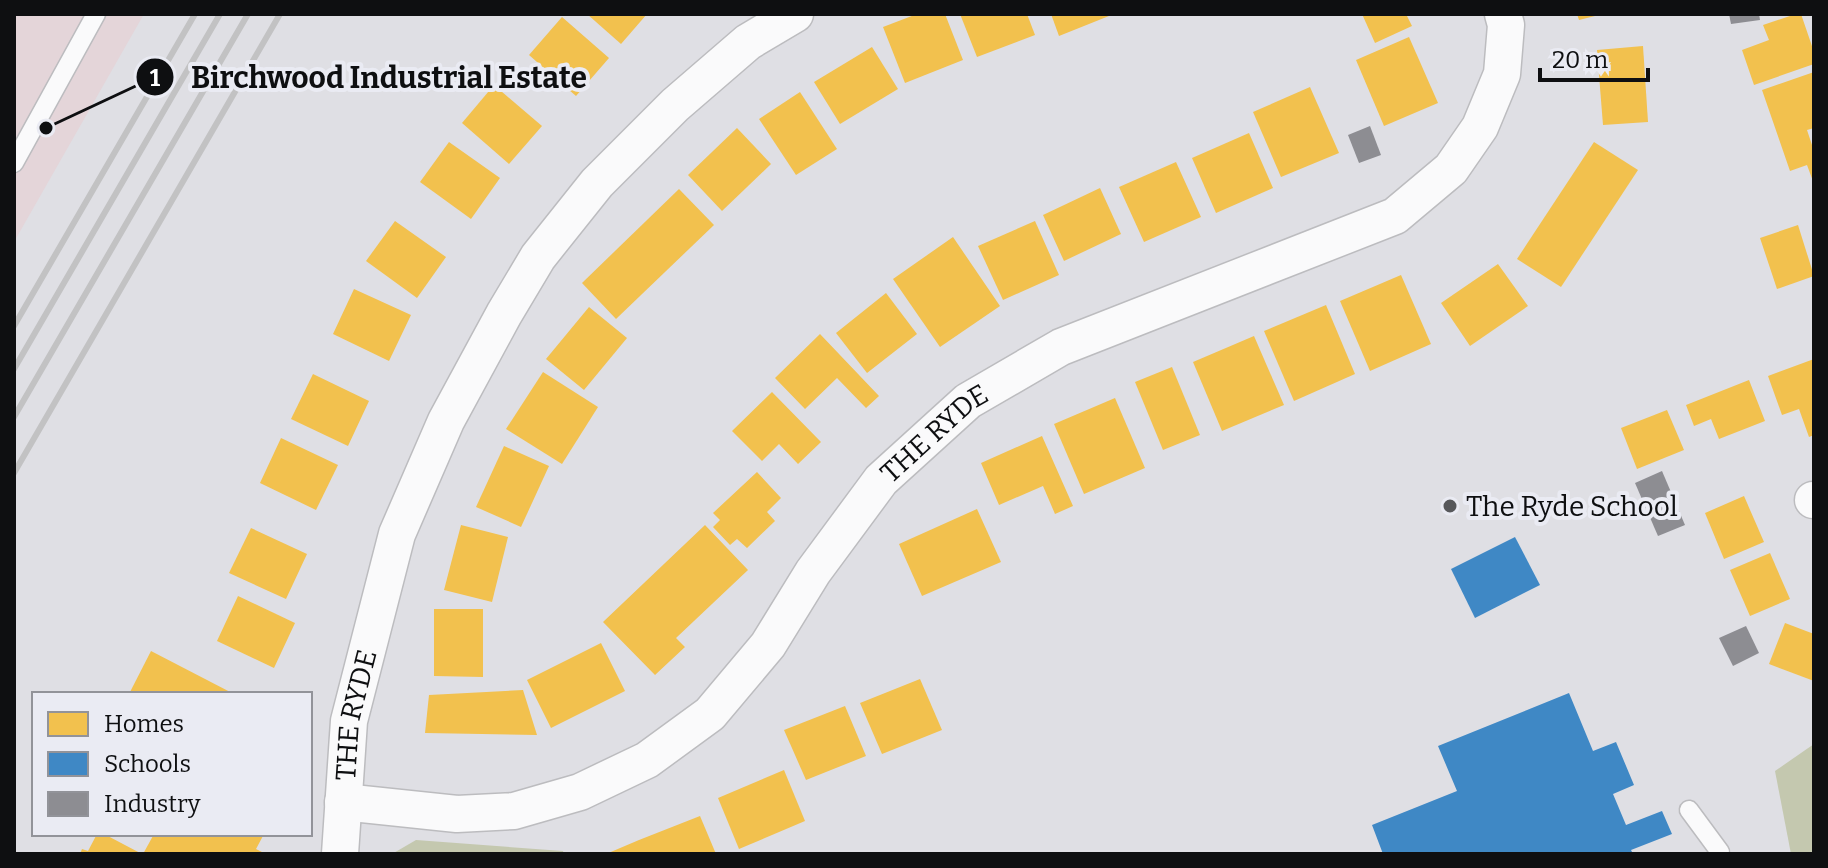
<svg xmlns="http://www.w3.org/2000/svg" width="1828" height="868" font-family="Bitter,serif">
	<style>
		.industrial { fill: #e4d5d9 }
		.green { fill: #c4c8af }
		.homes { fill: #f2c14e }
		.schools { fill: #3f88c5 }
		.industry { fill: #8d8d92 }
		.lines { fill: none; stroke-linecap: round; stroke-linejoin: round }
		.service-casing { stroke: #bcbcbf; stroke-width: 21 }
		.minor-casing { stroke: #bcbcbf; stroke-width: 39 }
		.service { stroke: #fafafb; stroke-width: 18 }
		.minor { stroke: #fafafb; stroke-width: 36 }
		.rail { stroke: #c2c2c3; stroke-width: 6 }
		.poi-dot { fill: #57585b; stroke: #eaebf3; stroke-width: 3 }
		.labels { text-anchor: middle; stroke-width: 8; stroke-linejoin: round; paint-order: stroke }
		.street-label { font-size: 28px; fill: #0e0f11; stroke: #eaebf3 }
		.poi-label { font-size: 28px; fill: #0e0f11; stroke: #eaebf3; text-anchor: start }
		.leader { fill: none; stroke: #0e0f11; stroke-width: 3 }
		.callout-dot { fill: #0e0f11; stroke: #eaebf3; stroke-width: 3 }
		.mark-label { font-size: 24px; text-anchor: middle; font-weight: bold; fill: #fff }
		.callout-label { font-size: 30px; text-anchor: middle; font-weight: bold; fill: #0e0f11; stroke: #eaebf3; stroke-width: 8; stroke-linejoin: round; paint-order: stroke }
	</style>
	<rect width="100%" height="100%" fill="#dfdfe4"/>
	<polygon class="industrial" points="14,14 144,14 14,242"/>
	<g class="green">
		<polygon points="1814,744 1814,854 1791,854 1775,771"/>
		<polygon points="416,840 563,851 564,854 392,854"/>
	</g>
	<g class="homes">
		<polygon points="587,14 647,14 621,44"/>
		<polygon points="917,14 945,14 963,60 905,83 883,27"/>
		<polygon points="960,14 1027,14 1035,35 977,57"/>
		<polygon points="1051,14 1114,14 1059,36"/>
		<polygon points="1362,14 1406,14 1412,26 1375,43"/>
		<polygon points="1577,14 1598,14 1599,15 1579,20"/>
		<polygon points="1796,14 1801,14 1814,52 1814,64 1754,85 1742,50 1769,40 1763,25"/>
		<polygon points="562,17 609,58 576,96 529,55"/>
		<polygon points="1409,37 1438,103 1384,126 1356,60"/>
		<polygon points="1643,46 1648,122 1603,125 1597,50"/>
		<polygon points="872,47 898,89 840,124 814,82"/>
		<polygon points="1814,72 1814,128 1807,130 1814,151 1814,184 1807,165 1790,171 1762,90"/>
		<polygon points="494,85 542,126 509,164 462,123"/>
		<polygon points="1310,87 1339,153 1281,177 1253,112"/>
		<polygon points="800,92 837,149 796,175 759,119"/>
		<polygon points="737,128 771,164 722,211 688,175"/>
		<polygon points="1249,133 1273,188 1216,213 1192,158"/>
		<polygon points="449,142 500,178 471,219 420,182"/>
		<polygon points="1594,142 1638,170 1561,287 1517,259"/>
		<polygon points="1176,162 1201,217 1144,242 1119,187"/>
		<polygon points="1100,188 1121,234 1064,261 1043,215"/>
		<polygon points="679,189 714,225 616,319 582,283"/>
		<polygon points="395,221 446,257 417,298 366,261"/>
		<polygon points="1035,221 1059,275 1003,300 978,246"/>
		<polygon points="1798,225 1814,276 1777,289 1760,238"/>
		<polygon points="953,237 1000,306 940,347 893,279"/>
		<polygon points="1498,264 1528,306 1470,346 1441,303"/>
		<polygon points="1401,275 1431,344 1370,371 1340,301"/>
		<polygon points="354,289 411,315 389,361 333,334"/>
		<polygon points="886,293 917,334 867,373 836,333"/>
		<polygon points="1326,305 1355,374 1294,401 1264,331"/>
		<polygon points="589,307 627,338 584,390 546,359"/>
		<polygon points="820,334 879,396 866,408 837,378 805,409 775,378"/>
		<polygon points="1254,336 1284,405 1222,431 1193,362"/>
		<polygon points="1814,359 1814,435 1809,437 1799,409 1782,415 1768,376"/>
		<polygon points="1172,367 1200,435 1163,450 1135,382"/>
		<polygon points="543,372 598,407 562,464 506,429"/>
		<polygon points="313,374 369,401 348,446 291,419"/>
		<polygon points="1749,380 1765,421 1719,439 1711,419 1694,426 1686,405"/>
		<polygon points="772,392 821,442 798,464 779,444 762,461 732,431"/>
		<polygon points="1115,398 1145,468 1084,494 1054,424"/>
		<polygon points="1667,410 1684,450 1637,469 1621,428"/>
		<polygon points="1042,436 1073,506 1055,514 1043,486 999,505 981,463"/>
		<polygon points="281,438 338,465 316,510 260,483"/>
		<polygon points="504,446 549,466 521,527 476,507"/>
		<polygon points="757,472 781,498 767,512 775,521 747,548 737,539 730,545 713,527 720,520 713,513"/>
		<polygon points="1744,496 1764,542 1724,559 1705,513"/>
		<polygon points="977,509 1001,562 922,596 899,544"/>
		<polygon points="461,525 508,537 492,602 444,590"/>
		<polygon points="705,525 748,570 676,638 685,647 655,675 603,622"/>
		<polygon points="251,528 307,554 286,599 229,573"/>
		<polygon points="1770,553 1790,599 1750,616 1730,570"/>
		<polygon points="238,596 295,623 274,668 217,641"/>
		<polygon points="434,609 483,609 483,677 434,676"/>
		<polygon points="1785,623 1814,634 1814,681 1769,664"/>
		<polygon points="601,643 625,691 551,728 527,680"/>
		<polygon points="151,651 234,694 129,694"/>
		<polygon points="920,679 942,730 882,754 860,703"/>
		<polygon points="523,690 537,735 425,733 429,695"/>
		<polygon points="845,706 866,756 806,780 784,730"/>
		<polygon points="784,770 805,821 739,849 718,798"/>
		<polygon points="700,816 716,854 606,854 639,840"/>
		<polygon points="97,834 104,834 142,854 80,854 82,849 88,851"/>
		<polygon points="154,834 264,834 256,849 266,854 143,854"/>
	</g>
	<g class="schools">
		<polygon points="1515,537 1540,585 1475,618 1451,569"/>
		<polygon points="1569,693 1593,751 1616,742 1634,785 1613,794 1626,825 1662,811 1672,834 1631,850 1633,854 1383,854 1372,825 1457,791 1438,746"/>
	</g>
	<g class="industry">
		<polygon points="1729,14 1759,14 1760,20 1731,24"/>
		<polygon points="1370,126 1381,155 1359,163 1348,135"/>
		<polygon points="1662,471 1685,525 1658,536 1635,483"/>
		<polygon points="1746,626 1759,653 1733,666 1719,638"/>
	</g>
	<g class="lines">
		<defs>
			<g id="service">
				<polyline points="14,163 96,14"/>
				<polyline points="1689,810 1720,852"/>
			</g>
			<g id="minor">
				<polyline points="1813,500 1814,500"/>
				<path id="s1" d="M343,802L457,814L514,811L580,792L647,760L710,714L768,645L813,572L881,480L968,401L1061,347L1395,216L1451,169L1480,127L1502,74L1506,25L1503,14"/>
				<path id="s2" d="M340,854L349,721L397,534L446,421L504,314L538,257L597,183L675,105L748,42L795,14"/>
			</g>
		</defs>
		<use href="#service" class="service-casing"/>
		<use href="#minor" class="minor-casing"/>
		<use href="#service" class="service"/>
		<use href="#minor" class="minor"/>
		<g class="rail">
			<polyline points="14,326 195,14"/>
			<polyline points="14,369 220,14"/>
			<polyline points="14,417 248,14"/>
			<polyline points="14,473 280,14"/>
		</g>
	</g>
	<circle class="poi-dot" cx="1450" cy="506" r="8"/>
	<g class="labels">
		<g class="street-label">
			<text dy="10" stroke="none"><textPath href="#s1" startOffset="754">THE RYDE</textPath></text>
			<text dy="10" stroke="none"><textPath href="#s2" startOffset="140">THE RYDE</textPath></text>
		</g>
		<g class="poi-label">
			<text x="1466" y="516">The Ryde School</text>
		</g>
	</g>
	<path class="leader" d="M46 128L155 77"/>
	<g class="callout-dot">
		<circle cx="46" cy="128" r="8"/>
		<circle cx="155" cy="77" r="20"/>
	</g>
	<g class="mark-label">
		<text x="155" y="86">1</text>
	</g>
	<g class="callout-label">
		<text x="389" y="88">Birchwood Industrial Estate</text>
	</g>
	<rect width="1828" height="868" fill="none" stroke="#0e0f11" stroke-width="32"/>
	<rect x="32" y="692" width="280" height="144" fill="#eaebf3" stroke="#929399" stroke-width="2"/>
	<rect x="48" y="712" width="40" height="24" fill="#f2c14e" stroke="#929399" stroke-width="2"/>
	<text x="104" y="732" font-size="24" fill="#0e0f11">Homes</text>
	<rect x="48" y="752" width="40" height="24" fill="#3f88c5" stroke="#929399" stroke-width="2"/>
	<text x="104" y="772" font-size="24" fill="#0e0f11">Schools</text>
	<rect x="48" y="792" width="40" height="24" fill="#8d8d92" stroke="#929399" stroke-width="2"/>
	<text x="104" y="812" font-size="24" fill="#0e0f11">Industry</text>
	<path d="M1540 68v12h108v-12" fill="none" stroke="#0e0f11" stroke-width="4"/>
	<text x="1552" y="68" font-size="24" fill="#0e0f11" stroke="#eaebf3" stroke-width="6" paint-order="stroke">20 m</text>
</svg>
